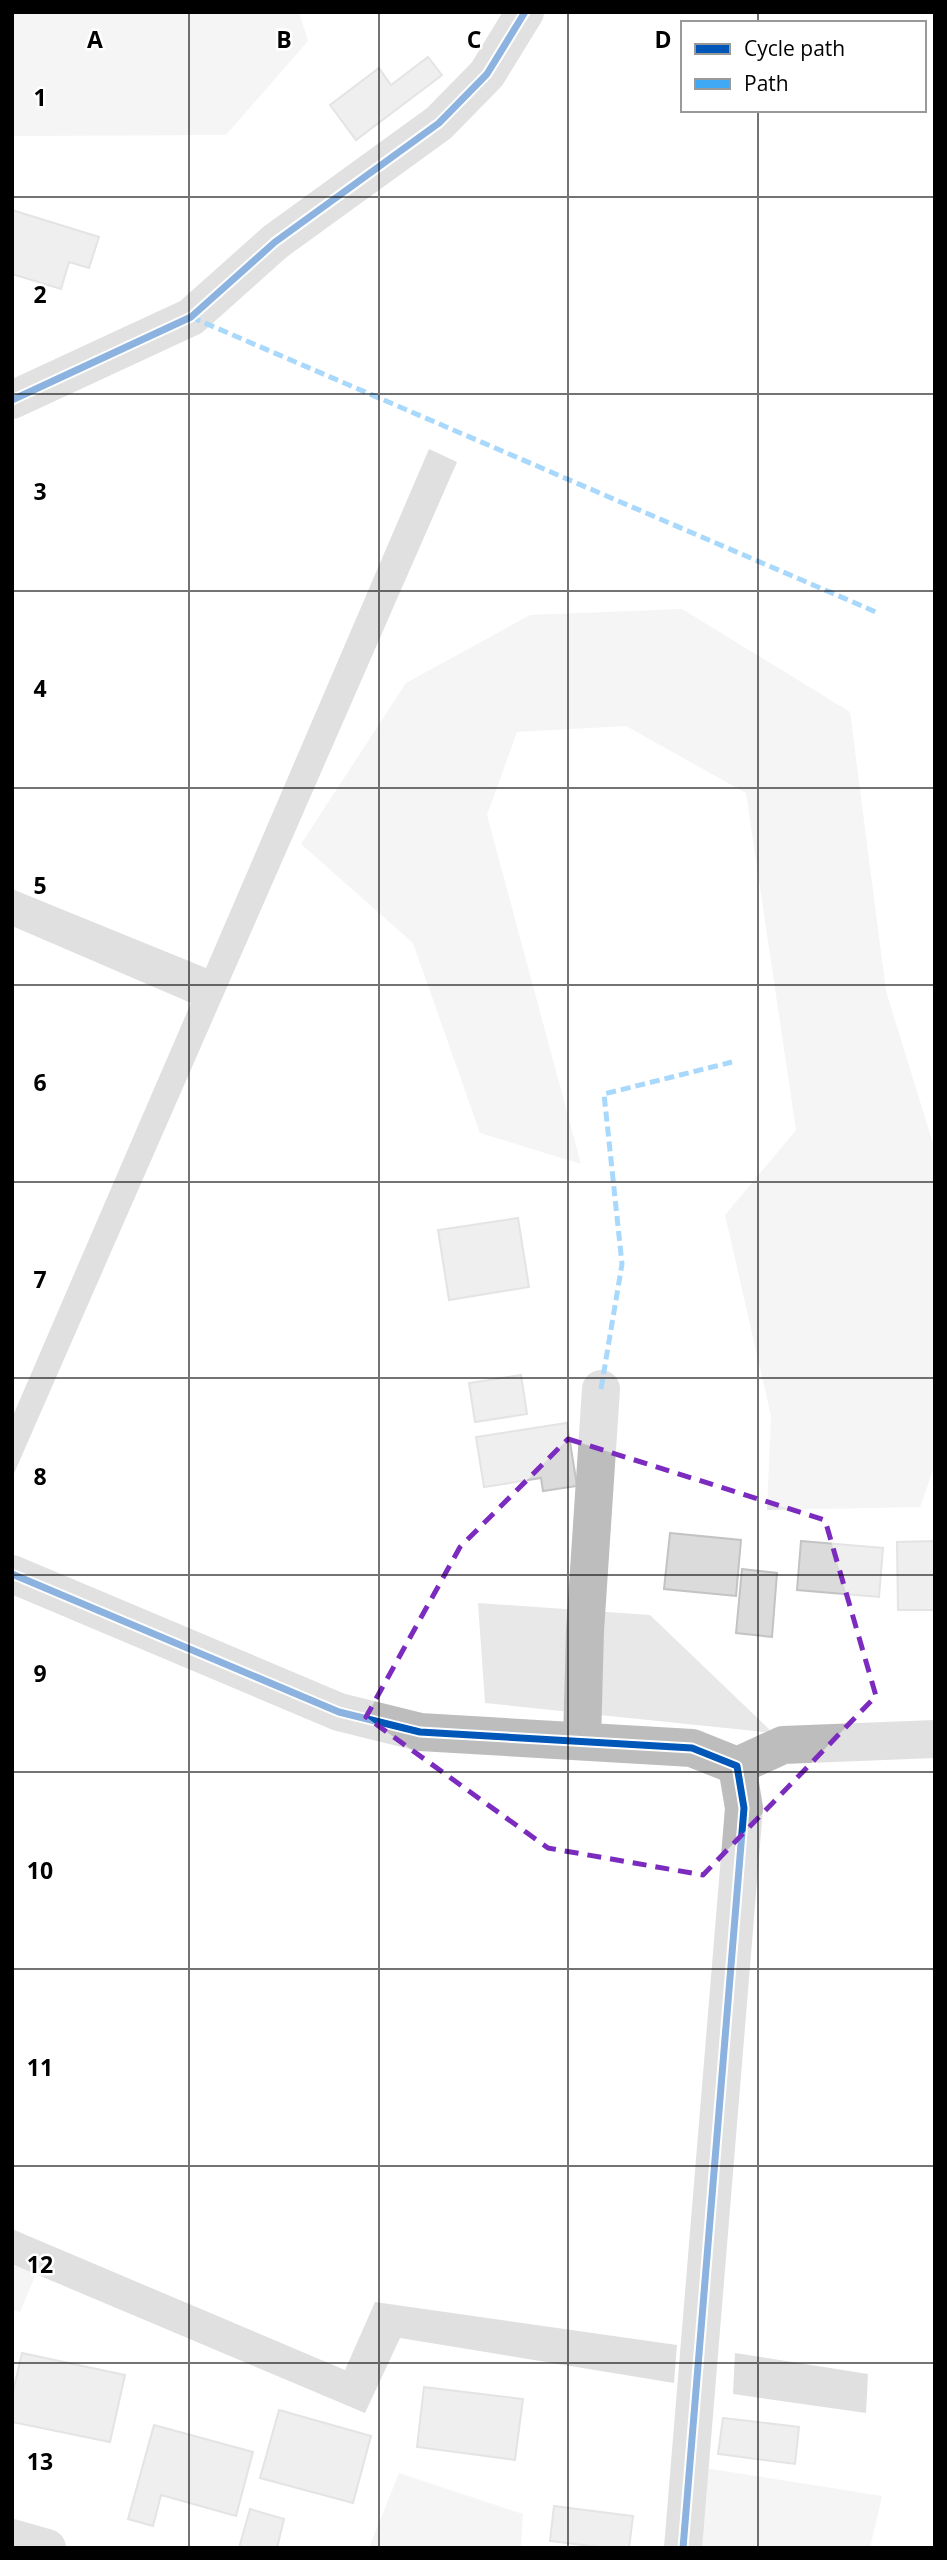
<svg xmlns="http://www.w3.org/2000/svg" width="947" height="2560" font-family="'Open Sans',sans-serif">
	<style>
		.green { fill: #e8e8e8 }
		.water { fill: #bababa }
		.building { fill: #dbdbdb; stroke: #c3c3c3; stroke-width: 2 }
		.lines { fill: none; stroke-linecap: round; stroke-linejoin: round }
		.street { stroke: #bdbdbd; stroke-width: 38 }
		.quiet { stroke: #3fa9f5; stroke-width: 5; stroke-dasharray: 10 5; stroke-linecap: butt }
		.cycleway-casing { stroke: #fff; stroke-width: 11 }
		.cycleway { stroke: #0057b8; stroke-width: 7 }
		.marked { fill: none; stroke: #7b2cbf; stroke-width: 5; stroke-dasharray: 14 9; stroke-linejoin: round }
		.grid { fill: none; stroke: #000; stroke-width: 2; stroke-opacity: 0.55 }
		.grid-label { font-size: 23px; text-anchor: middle; font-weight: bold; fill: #000; stroke: #fff; stroke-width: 5; stroke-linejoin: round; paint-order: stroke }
	</style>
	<rect width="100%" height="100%" fill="#fff"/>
	<g class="green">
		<polygon points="12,12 299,12 308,41 226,135 12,136"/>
		<polygon points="682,609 850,712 886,991 935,1150 935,1465 920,1507 767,1510 771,1416 725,1215 796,1130 746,793 626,726 517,732 487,815 581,1164 480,1133 413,943 301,844 406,683 530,615"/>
		<polygon points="478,1603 650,1615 773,1733 485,1703"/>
		<polygon points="12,2250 41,2262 20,2312 12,2310"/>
		<polygon points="705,2468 882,2496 870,2548 696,2548"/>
		<polygon points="399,2473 523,2514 521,2548 369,2548"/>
	</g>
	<g class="water">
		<polygon points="429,449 457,462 12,1478 12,1418 191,1003 12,926 12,889 206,968"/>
		<polygon points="12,2229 345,2370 375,2302 677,2345 674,2383 400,2338 365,2413 12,2264"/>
		<polygon points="735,2353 868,2374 866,2413 733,2394"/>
	</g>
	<g class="building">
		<polygon points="428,57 442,75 356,140 330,105 379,68 391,85"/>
		<polygon points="12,210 99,237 89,268 69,262 61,289 12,274"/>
		<polygon points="518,1218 529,1287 449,1300 438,1230"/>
		<polygon points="521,1375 527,1414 475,1422 469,1383"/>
		<polygon points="567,1423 577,1486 543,1491 541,1478 484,1487 476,1437"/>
		<polygon points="670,1533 741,1540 736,1596 664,1589"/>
		<polygon points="801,1541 883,1548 879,1597 797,1590"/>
		<polygon points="935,1541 935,1610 898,1610 897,1542"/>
		<polygon points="742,1569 777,1573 772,1637 736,1633"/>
		<polygon points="22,2353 125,2375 110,2442 12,2422 12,2396"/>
		<polygon points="424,2387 523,2399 515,2460 417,2447"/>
		<polygon points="279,2410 371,2436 353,2503 260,2478"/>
		<polygon points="723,2418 799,2427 795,2464 718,2454"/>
		<polygon points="154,2425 253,2452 236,2516 161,2495 153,2526 128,2519"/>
		<polygon points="554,2506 633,2516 629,2548 607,2548 550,2541"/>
		<polygon points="250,2509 284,2519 277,2548 239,2548"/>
	</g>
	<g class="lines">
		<g class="street">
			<polyline points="12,400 191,317 275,242 439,123 487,74 525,12"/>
			<polyline points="12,1574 339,1712 420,1732 692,1748 737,1766 744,1808 683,2548"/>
			<polyline points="582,1741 585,1631 601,1389"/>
			<polyline points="737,1766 783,1745 935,1739"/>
			<polyline points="12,2538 47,2548"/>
		</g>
		<g class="quiet">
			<polyline points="191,317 876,612"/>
			<polyline points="601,1389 622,1264 604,1094 732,1062"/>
		</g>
		<defs>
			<g id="cycleway">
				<polyline points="12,400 191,317 275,242 439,123 487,74 525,12"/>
				<polyline points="12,1574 339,1712 420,1732 692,1748 737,1766 744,1808 683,2548"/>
			</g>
		</defs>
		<use href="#cycleway" class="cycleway-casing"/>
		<use href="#cycleway" class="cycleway"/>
	</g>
	<path d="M0 0H947V2560H0ZM568,1439L825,1520L876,1696L703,1875L548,1848L366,1717L460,1547Z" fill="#fff" fill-opacity=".55" fill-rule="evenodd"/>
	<path class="marked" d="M568,1439L825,1520L876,1696L703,1875L548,1848L366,1717L460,1547Z"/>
	<path class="grid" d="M189,12V2548M379,12V2548M568,12V2548M758,12V23M758,110V2548M12,197H935M12,394H935M12,591H935M12,788H935M12,985H935M12,1182H935M12,1378H935M12,1575H935M12,1772H935M12,1969H935M12,2166H935M12,2363H935"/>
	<g class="grid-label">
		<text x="95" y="48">A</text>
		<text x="284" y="48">B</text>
		<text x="474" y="48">C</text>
		<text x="663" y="48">D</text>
		<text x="40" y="106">1</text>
		<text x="40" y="303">2</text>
		<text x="40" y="500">3</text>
		<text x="40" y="697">4</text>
		<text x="40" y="894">5</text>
		<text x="40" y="1091">6</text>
		<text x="40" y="1288">7</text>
		<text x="40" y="1485">8</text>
		<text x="40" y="1682">9</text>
		<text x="40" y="1879">10</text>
		<text x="40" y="2076">11</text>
		<text x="40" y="2273">12</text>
		<text x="40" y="2470">13</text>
	</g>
	<rect width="947" height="2560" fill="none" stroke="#000000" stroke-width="28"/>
	<rect x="681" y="21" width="245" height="91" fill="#ffffff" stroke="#999999" stroke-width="2"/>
	<rect x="695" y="44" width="35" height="10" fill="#0057b8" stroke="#999999" stroke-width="2"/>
	<text x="744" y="56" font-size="21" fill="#000000">Cycle path</text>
	<rect x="695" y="79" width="35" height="10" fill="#3fa9f5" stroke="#999999" stroke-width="2"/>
	<text x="744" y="91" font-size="21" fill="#000000">Path</text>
</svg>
